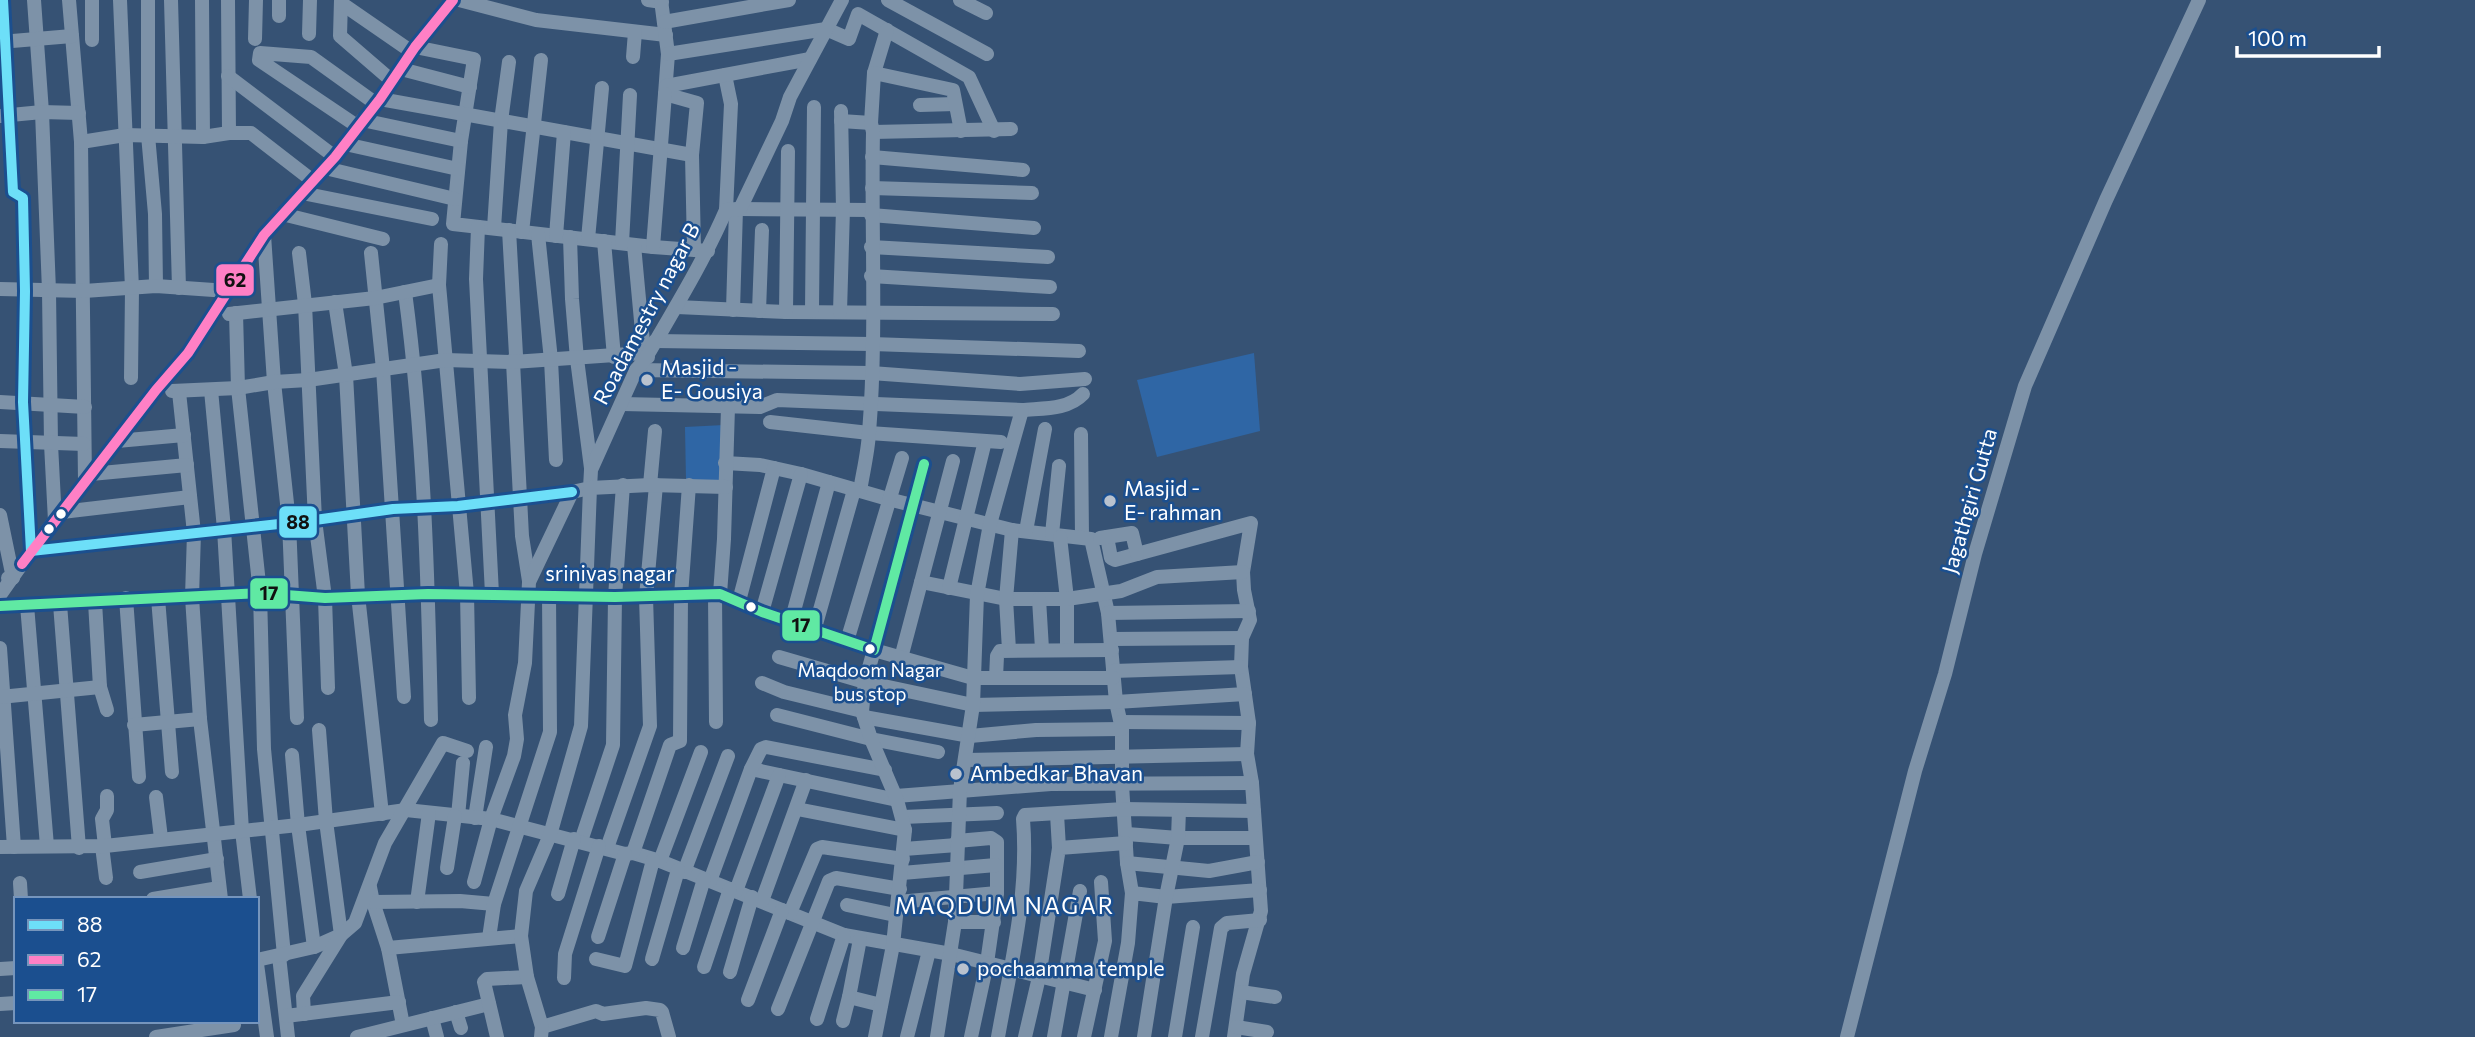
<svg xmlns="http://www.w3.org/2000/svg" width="2475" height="1037" font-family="Commissioner,sans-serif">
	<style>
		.green { fill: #2f66a5 }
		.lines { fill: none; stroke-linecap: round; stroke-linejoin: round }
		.minor { stroke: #7d92a8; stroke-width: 14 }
		.bus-1-casing { stroke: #1b4f8f; stroke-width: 16 }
		.bus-2-casing { stroke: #1b4f8f; stroke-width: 16 }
		.bus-3-casing { stroke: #1b4f8f; stroke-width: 16 }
		.bus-1 { stroke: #6ddff8; stroke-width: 10 }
		.bus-2 { stroke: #ff80c5; stroke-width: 10 }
		.bus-3 { stroke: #60e9a3; stroke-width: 10 }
		.poi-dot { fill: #b9c2ce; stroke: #1b4f8f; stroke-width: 2.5 }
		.bus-dot { fill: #fff; stroke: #1b4f8f; stroke-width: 2.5 }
		.labels { text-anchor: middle; stroke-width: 5; stroke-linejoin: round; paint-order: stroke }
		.bus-label { font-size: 19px; fill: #fff; stroke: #1b4f8f }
		.street-label { font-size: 21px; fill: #fff; stroke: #1b4f8f }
		.poi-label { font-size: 21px; fill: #fff; stroke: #1b4f8f; text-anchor: start }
		.neighbourhood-label { font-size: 23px; letter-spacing: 2px; fill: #fff; stroke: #1b4f8f }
		.line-badge { stroke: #1b4f8f; stroke-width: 2.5 }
		.pale-badge-label { font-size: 19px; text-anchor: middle; font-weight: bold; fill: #111 }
	</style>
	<rect width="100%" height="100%" fill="#365274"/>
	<g class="green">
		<polygon points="1254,353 1260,431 1157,457 1137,380"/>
		<polygon points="724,425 723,484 686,481 685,427"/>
	</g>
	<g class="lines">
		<g class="minor">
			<polyline points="3,0 13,192 23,198 25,291 23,402 31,551 315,520 393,509 458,506 572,492"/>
			<polyline points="34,0 42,112 49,291 51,444 55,521"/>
			<polyline points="69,0 81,142 85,481"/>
			<polyline points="92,0 92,40"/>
			<polyline points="120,0 132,289 131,378"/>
			<polyline points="148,0 148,135 155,214 156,286"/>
			<polyline points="171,0 179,288"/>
			<polyline points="202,0 203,137"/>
			<polyline points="228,0 229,133"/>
			<polyline points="341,0 340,36 391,80"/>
			<polyline points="459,0 536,20 666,35"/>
			<polyline points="648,0 662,2"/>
			<polyline points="661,0 668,54 665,94 697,103 692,155 694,249"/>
			<polyline points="888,0 987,54"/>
			<polyline points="960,0 986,13"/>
			<polyline points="341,3 412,52"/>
			<polyline points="279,16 279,0"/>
			<polyline points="664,22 789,0"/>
			<polyline points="309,34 310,0"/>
			<polyline points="255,39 256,0"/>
			<polyline points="0,42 72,36"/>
			<polyline points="415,47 474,59 461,141 453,224 653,247 708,251"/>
			<polyline points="668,54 826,29 849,39 858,14 969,77 994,131"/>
			<polyline points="633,57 635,32"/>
			<polyline points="401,69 470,87"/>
			<polyline points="874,73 887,30"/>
			<polyline points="725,75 731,104 726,210"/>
			<polyline points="228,76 335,157"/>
			<polyline points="666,86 810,59"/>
			<polyline points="380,99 692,155"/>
			<polyline points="920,105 955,104"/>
			<polyline points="0,116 42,112 79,113"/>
			<polyline points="362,120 461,141"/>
			<polyline points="841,121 871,123"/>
			<polyline points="357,126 259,60 260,53 311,57 375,103"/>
			<polyline points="873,132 1011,129"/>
			<polyline points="81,142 125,135 203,137 229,133 251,133 313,181"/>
			<polyline points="345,144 458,169"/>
			<polyline points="872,157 1023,170"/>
			<polyline points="325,168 455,199"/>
			<polyline points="872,188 1032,193"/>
			<polyline points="302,193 432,219"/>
			<polyline points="740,209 871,210"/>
			<polyline points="282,214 383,239"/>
			<polyline points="871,215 1034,228"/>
			<polyline points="478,227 476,279 492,594"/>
			<polyline points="494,228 501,121 509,62"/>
			<polyline points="509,230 516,355 513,362 522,536 529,581"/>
			<polyline points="522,232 541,60"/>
			<polyline points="538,234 551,360 556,460"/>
			<polyline points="264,235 274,382 289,522 297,718"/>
			<polyline points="556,236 564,132"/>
			<polyline points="570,237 572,299 577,359 591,468"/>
			<polyline points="588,239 602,88"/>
			<polyline points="604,241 614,357"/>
			<polyline points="622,243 630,95"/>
			<polyline points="441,244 439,285 467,594 469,698"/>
			<polyline points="634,245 644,353"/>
			<polyline points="653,247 665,94"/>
			<polyline points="871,247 1048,257"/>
			<polyline points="299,253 305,304 315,520 325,598 328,688"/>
			<polyline points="371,253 383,369 404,697"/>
			<polyline points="871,276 1050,287"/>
			<polyline points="0,289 84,291 156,286 228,291"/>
			<path d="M405,292C424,434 428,577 431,720"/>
			<polyline points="335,302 346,375 358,595 382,814"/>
			<polyline points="677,307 786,312 1053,314"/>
			<polyline points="733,310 736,209"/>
			<polyline points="759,311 762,230"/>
			<polyline points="812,311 814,107"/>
			<polyline points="786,312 788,151"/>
			<polyline points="840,312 843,209 841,111"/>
			<polyline points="236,313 238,388 260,593 264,749 284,955"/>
			<polyline points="229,314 375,298 439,285"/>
			<polyline points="655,341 872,344 1079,351"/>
			<polyline points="636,370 871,373 1020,384 1085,379"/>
			<polyline points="211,390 224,529 242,831 250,899"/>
			<polyline points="172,391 238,388 274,382 308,380 446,360 513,362 644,353 648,357"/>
			<polyline points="179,392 194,533 192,597 200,719 221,899"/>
			<polyline points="0,402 85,407"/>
			<path d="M622,404L760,407L777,400L1022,410C1043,408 1068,410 1083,394"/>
			<polyline points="770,422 869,433 1001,442"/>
			<polyline points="1081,434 1082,537"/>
			<polyline points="0,441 84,444"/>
			<polyline points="117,441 184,435"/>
			<polyline points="725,463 760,465 801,474 888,499 1012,530 1091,539 1108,613 1116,702 1122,729 1122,785 1127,863 1132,893"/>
			<polyline points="91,474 187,465"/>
			<polyline points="650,485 655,431"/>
			<path d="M860,491C863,472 868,452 869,433C877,333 871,232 873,132L871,123L874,73L953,90L961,131"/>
			<polyline points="62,512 190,497"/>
			<polyline points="0,515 13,578 8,578"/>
			<polyline points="1026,531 1045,429"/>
			<polyline points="1052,534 1059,466"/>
			<polyline points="1060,537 1067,599 1067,649"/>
			<polyline points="1107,537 1111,558 1115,560 1251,523 1243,572 1244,590 1250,620 1242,638 1241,667 1249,723 1247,754 1252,783 1261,911 1243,974 1234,1037"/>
			<polyline points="1100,538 1132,533 1137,554"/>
			<polyline points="921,582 1006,599 1067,599 1121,591 1157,577 1243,572"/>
			<polyline points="949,588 985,441"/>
			<polyline points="715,594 716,722"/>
			<polyline points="720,594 724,539 728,407"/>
			<polyline points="0,595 31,551 156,390 188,353 264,235 335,157 380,99 415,47 453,0"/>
			<polyline points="126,598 139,777"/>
			<polyline points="158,598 172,772"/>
			<polyline points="1039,599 1042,649"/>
			<polyline points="739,601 774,468"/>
			<polyline points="95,602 100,687 107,710"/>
			<polyline points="60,604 79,848"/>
			<polyline points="27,605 47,846"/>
			<polyline points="0,606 260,593 325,598 428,594 615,597 720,594 762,612 874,650 924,464"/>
			<polyline points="762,612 801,474"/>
			<polyline points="1108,613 1249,611"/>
			<polyline points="791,622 829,482"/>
			<polyline points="814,631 854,490"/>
			<polyline points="1111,639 1242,638"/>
			<polyline points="847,641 902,458"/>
			<polyline points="0,648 14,847"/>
			<polyline points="1009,650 1006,599 1012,530"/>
			<polyline points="779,657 865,682 973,705 1116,702 1245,694"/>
			<polyline points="901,658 953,461"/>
			<polyline points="1113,671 1241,667"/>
			<polyline points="996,678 997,656 1000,651 1112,650"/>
			<polyline points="762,683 784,692 862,711"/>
			<polyline points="0,697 100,687"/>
			<polyline points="777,715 871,739 938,752"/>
			<polyline points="864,717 970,736 1036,730 1122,729"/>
			<polyline points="1121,722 1249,723"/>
			<polyline points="134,725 200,719"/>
			<polyline points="292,755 298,825 314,947"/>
			<polyline points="966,760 1247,754"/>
			<polyline points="751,769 897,800"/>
			<polyline points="896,796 1051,784 1252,783"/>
			<polyline points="156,797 161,838"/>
			<polyline points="797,809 905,830"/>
			<polyline points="1057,814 1059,848"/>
			<polyline points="458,816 463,763"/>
			<polyline points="903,817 997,813"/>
			<polyline points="475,818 486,747"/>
			<polyline points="1127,834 1178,838 1255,838"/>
			<polyline points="581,841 613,745 615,597 623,485"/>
			<polyline points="957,841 991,838 997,842 997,893 987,963"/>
			<polyline points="102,846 106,878"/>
			<polyline points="105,846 102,819 107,810 107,796"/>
			<polyline points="0,847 105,846 298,825 406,810 491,819 625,854 633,853 660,861 844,935 951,954 1095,990"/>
			<polyline points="607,848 650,726 646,597 656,485"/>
			<polyline points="904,849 957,845"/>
			<polyline points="633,853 670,745 680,741 681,596 689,485"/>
			<polyline points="660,861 701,752"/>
			<polyline points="1127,863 1209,871 1258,862"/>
			<polyline points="447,868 455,816"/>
			<polyline points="140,872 217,859"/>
			<polyline points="684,872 728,756"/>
			<polyline points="902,873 996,865"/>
			<polyline points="710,881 751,769 761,749 766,747 885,770"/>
			<path d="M474,882L491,819L514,756L517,739L515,715L525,663L529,582L572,492L590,488L591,470L636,370C646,360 650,350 657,339C682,296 706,256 726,210L740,209L782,121L790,97L842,0"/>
			<polyline points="20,883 21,899"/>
			<polyline points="370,887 373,902 388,948 403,1025"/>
			<polyline points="736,891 779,775"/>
			<polyline points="558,894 574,839"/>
			<polyline points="153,899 219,888"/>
			<polyline points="762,901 806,780"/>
			<polyline points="373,902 460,901 494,904"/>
			<polyline points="417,902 429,813"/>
			<polyline points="898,902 997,893"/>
			<polyline points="847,905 895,915"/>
			<polyline points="790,913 817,849 822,847 903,859"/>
			<polyline points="955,922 994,922"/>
			<polyline points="598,937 625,854"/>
			<polyline points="489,938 494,904 550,732 549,595"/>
			<polyline points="860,939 849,997 881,1005"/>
			<polyline points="388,948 521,936"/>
			<polyline points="683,948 704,879"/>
			<polyline points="279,956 288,1037"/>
			<polyline points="596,959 625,966 653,860"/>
			<polyline points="652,959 678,870"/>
			<polyline points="257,960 314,947 341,935 326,821 319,730"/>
			<polyline points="257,964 267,1037"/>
			<polyline points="704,967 730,889"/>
			<polyline points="0,969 16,968"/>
			<polyline points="730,972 752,897"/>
			<polyline points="564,978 565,954 599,846"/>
			<polyline points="1241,992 1275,997"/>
			<polyline points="748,1000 782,910"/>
			<polyline points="0,1004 16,1003"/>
			<polyline points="778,1009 829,881 836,878 900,889"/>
			<polyline points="456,1012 461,1028"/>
			<polyline points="304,1014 303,996 341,935 355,923 385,843 443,743 467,751"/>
			<polyline points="286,1016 399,1002"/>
			<polyline points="432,1018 437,1037"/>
			<polyline points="817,1019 844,935"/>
			<polyline points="843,1021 849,997"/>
			<polyline points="542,1027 596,1011 603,1014 646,1008 660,1010 662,1012 669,1037"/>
			<polyline points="1236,1027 1267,1032"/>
			<polyline points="156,1037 234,1025"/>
			<polyline points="357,1037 489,1004"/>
			<polyline points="497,1037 484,982 487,979 527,977"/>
			<polyline points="541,1037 542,1027 527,977 521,936 526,891 550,835 581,726 590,488 650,485 726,487"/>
			<polyline points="875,1037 893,945 905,830 897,800 871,739 862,711 865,682 874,650 973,678 1113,678"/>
			<polyline points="907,1037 929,951"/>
			<polyline points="937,1037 955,922 960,790 973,705 977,595 990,524 1022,410"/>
			<polyline points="971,1037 987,963"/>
			<path d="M998,1037C1011,964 1029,894 1023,819L1025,815L1124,809L1254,811"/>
			<polyline points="1025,1037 1039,977 1059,848 1126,843"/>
			<polyline points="1054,1037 1080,891"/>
			<polyline points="1084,1037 1105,941 1101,882"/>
			<polyline points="1111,1037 1128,943 1132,893 1166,897 1260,890"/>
			<polyline points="1144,1037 1166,897 1178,838 1179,810"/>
			<polyline points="1175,1037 1193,927"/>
			<polyline points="1202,1037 1221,928 1227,923 1260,920"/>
			<polyline points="1847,1037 1915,771 1945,674 1975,554 2025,386 2106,200 2199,0"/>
		</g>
		<defs>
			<polyline id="bus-1" points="3,0 13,192 23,198 25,291 23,402 31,551 315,520 393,509 458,506 572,492"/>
			<polyline id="bus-2" points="22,564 156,390 188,353 264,235 335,157 380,99 415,47 453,0"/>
			<polyline id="bus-3" points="0,606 260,593 325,598 428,594 615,597 720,594 762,612 874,650 924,464"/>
		</defs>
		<use href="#bus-1" class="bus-1-casing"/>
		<use href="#bus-2" class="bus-2-casing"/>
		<use href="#bus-3" class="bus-3-casing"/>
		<use href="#bus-1" class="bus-1"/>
		<use href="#bus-2" class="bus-2"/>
		<use href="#bus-3" class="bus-3"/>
	</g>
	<g class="poi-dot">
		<circle cx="647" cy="380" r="7"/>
		<circle cx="1110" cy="501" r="7"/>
		<circle cx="956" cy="774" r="7"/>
		<circle cx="963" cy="969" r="7"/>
	</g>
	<g class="bus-dot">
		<circle cx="61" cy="514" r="6"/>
		<circle cx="49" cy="529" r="6"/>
		<circle cx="751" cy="607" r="6"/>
		<circle cx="870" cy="649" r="6"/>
	</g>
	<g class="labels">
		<g class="bus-label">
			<text x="870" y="677">Maqdoom Nagar<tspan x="870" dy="24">bus stop</tspan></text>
		</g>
		<g class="street-label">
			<text transform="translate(647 314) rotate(-62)" y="7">Roadamestry nagar B</text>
			<text transform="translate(1970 501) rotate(-74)" y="7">Jagathgiri Gutta</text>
			<text x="610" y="581">srinivas nagar</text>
		</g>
		<g class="poi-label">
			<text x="661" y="375">Masjid -<tspan x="661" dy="24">E- Gousiya</tspan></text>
			<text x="1124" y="496">Masjid -<tspan x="1124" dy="24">E- rahman</tspan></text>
			<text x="970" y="781">Ambedkar Bhavan</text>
			<text x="977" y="976">pochaamma temple</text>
		</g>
		<g class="neighbourhood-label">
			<text x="1005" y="914">MAQDUM NAGAR</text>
		</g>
	</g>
	<g class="line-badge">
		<rect x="215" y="263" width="40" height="34" rx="7" fill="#ff80c5"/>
		<rect x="278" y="505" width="40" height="34" rx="7" fill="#6ddff8"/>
		<rect x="249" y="577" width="40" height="33" rx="7" fill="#60e9a3"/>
		<rect x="781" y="609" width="40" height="33" rx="7" fill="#60e9a3"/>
	</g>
	<g class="pale-badge-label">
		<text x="235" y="287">62</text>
		<text x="298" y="529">88</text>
		<text x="269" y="600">17</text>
		<text x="801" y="632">17</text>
	</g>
	<rect x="14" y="897" width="245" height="126" fill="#1b4f8f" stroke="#7695bc" stroke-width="2"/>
	<rect x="28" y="920" width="35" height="10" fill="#6ddff8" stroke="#7695bc" stroke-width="2"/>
	<text x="77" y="932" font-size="21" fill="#ffffff">88</text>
	<rect x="28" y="955" width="35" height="10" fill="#ff80c5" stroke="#7695bc" stroke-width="2"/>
	<text x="77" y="967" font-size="21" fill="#ffffff">62</text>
	<rect x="28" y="990" width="35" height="10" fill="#60e9a3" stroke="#7695bc" stroke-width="2"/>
	<text x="77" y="1002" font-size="21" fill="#ffffff">17</text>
	<path d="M2237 46v10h142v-10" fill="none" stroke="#ffffff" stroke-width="3.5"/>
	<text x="2248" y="46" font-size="21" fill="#ffffff" stroke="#1b4f8f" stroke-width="5" paint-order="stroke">100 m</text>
</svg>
